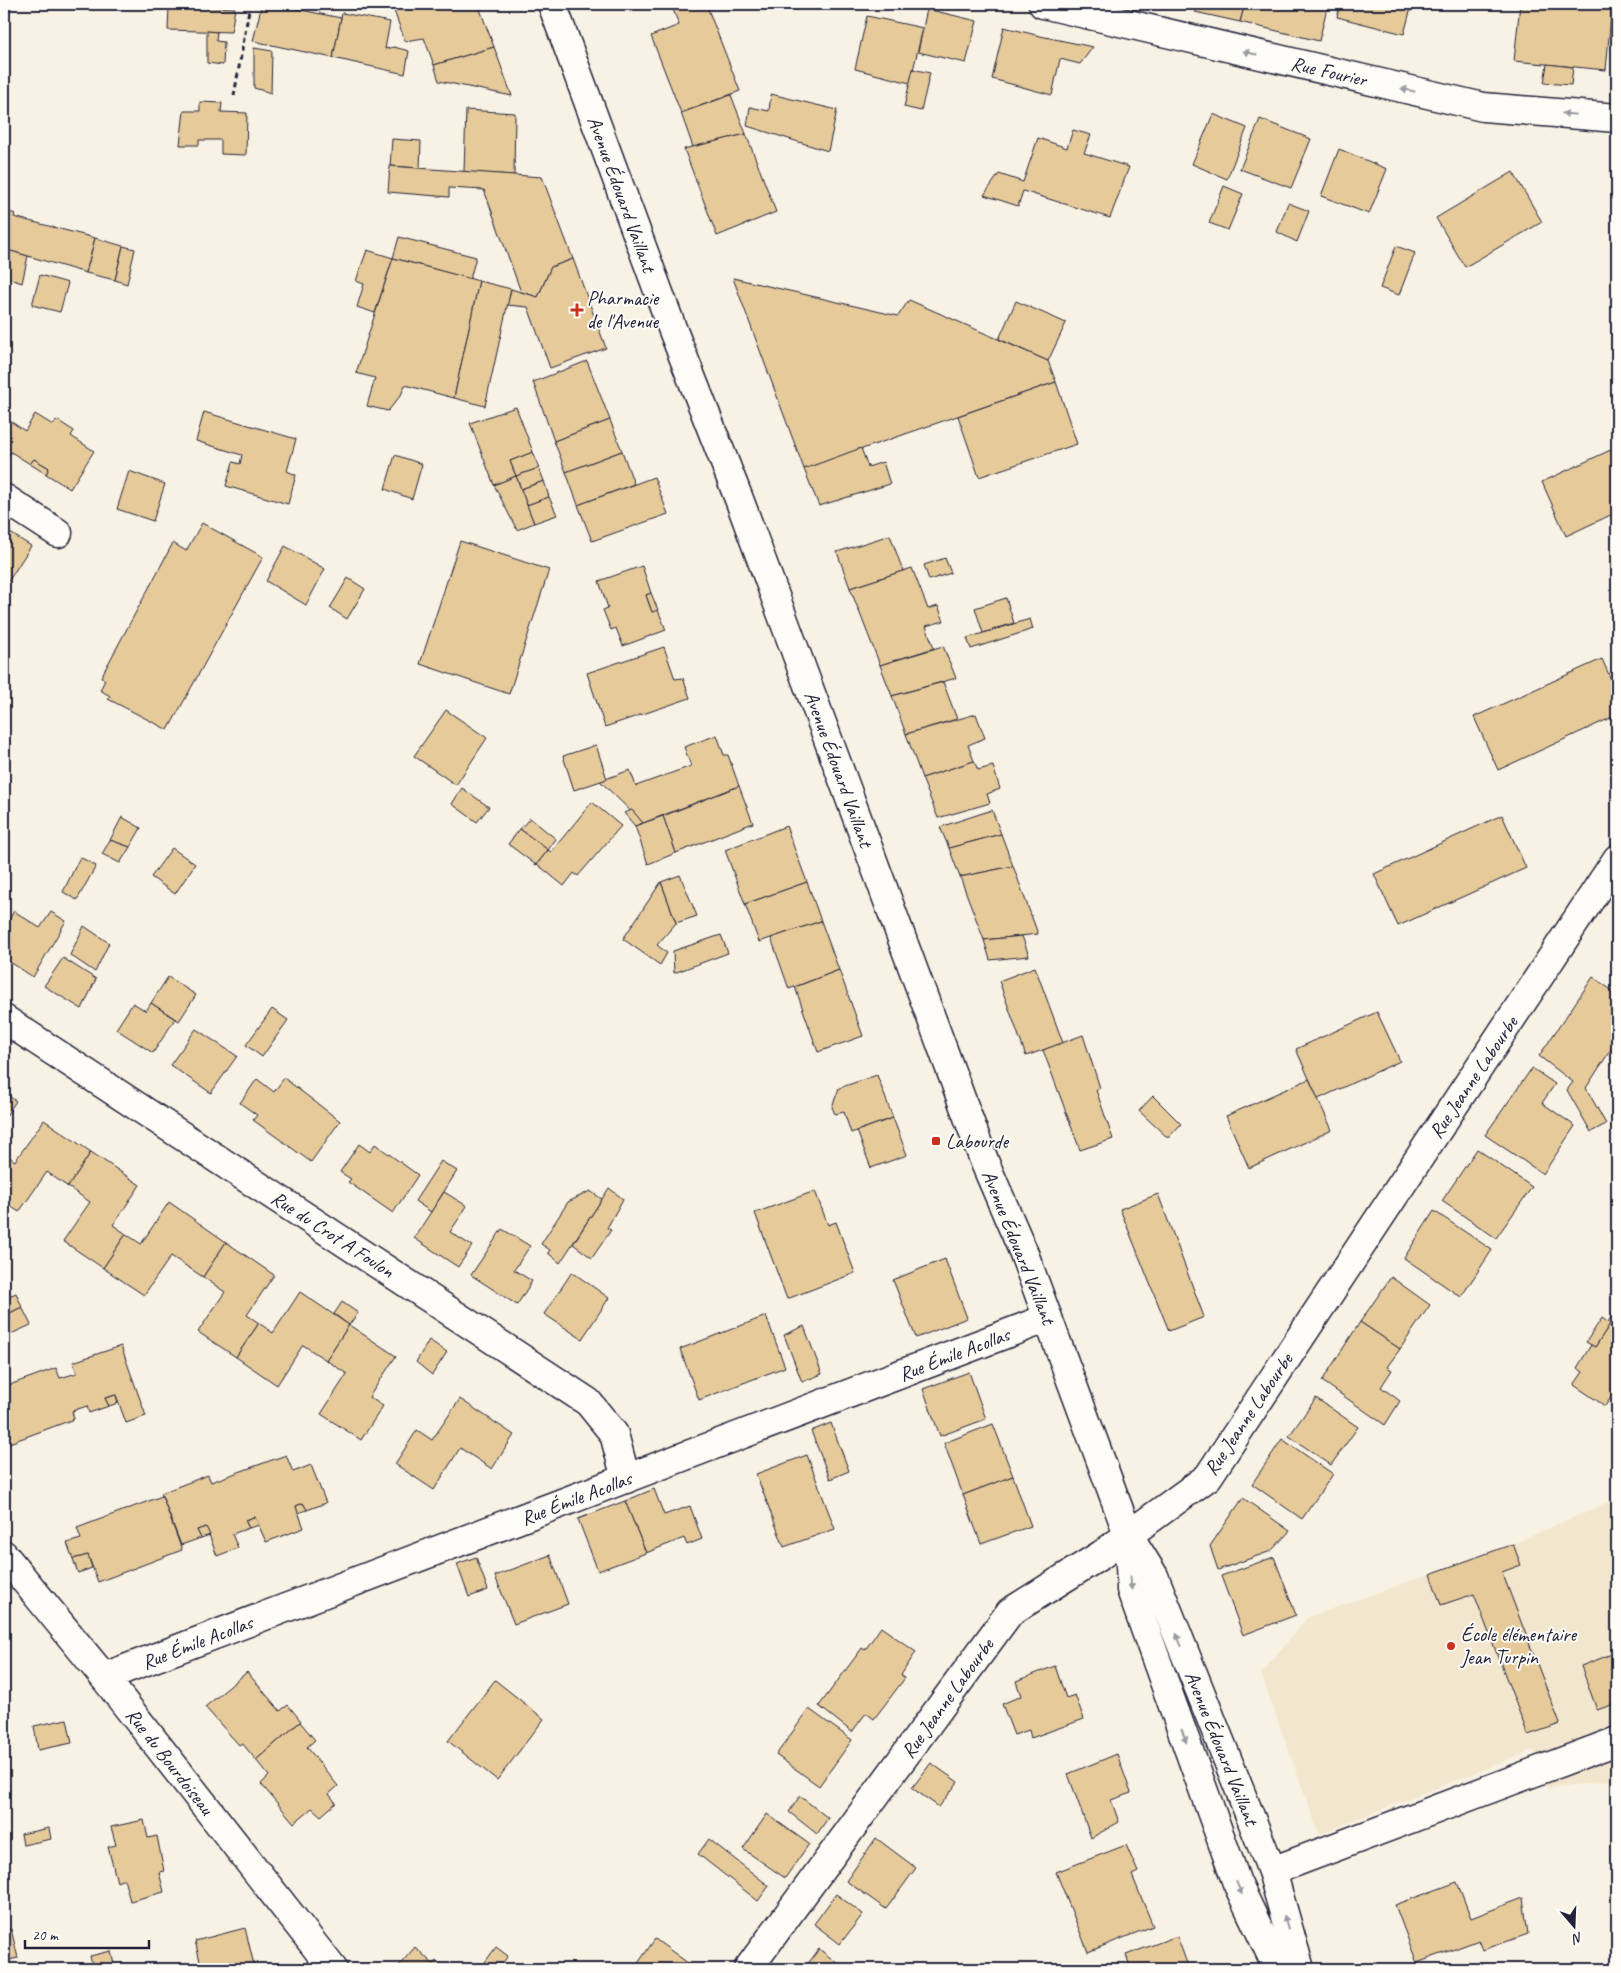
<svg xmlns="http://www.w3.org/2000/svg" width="1621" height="1973" font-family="Caveat,sans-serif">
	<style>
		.built { fill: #f3e6ce }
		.building { fill: #e6ca9a; stroke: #22223b }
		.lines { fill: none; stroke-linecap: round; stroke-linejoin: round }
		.minor-casing { stroke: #22223b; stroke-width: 31 }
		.major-casing { stroke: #22223b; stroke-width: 31 }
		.path { stroke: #22223b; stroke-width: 3; stroke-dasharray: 5 4; stroke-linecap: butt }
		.minor { stroke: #fdfcf7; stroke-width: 28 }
		.major { stroke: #fdfcf7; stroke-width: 28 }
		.oneway { fill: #9a9aa2 }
		.poi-dot { fill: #c8321e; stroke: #fdfcf7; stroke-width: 2 }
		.labels { text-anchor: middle; stroke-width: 4; stroke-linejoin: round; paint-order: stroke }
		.street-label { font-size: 20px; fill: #22223b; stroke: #fdfcf7 }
		.poi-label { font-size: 20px; fill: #22223b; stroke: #fdfcf7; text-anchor: start }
	</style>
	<rect width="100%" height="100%" fill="#f8f2e4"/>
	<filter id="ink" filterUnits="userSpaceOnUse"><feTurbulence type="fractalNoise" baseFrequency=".02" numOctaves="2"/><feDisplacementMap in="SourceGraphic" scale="10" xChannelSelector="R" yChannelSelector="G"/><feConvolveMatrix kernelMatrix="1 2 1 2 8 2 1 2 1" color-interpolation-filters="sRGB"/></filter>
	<g filter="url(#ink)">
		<polygon class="built" points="1617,1498 1617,1780 1548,1788 1533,1750 1319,1834 1261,1674 1307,1618 1513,1544"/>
		<g class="building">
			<polygon points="4,4 13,4 4,23"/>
			<polygon points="262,4 271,4 341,18 333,58 253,41"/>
			<polygon points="406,4 478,4 494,47 434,65 424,38 405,41 393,8"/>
			<polygon points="478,4 495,4 480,9"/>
			<polygon points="687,4 706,4 740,91 681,113 651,36 679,25 673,9"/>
			<polygon points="1197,4 1245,4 1240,22 1195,12"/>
			<polygon points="1245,4 1328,4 1319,41 1240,22"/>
			<polygon points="1340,4 1412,4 1404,34 1337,17"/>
			<polygon points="1520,4 1612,4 1606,70 1514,61"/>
			<polygon points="169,5 235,8 231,32 168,30"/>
			<polygon points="927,9 977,21 966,63 918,52"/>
			<polygon points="342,13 390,22 385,49 394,47 409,51 405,74 333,58"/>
			<polygon points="867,16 923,28 910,83 855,69"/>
			<polygon points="1004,27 1040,36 1093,47 1080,64 1060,59 1052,95 992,79"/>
			<polygon points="207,31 217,32 216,41 224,42 223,65 207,63"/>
			<polygon points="494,47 512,96 439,81 434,65"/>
			<polygon points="254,48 272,51 271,93 254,88"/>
			<polygon points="1547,64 1573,67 1571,85 1544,83"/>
			<polygon points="913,69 930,73 921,111 904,107"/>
			<polygon points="771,94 837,110 828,151 747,126 750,107 769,111"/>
			<polygon points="731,95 746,134 693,147 681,113"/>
			<polygon points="200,102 222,103 221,112 247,113 246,155 221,154 221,140 199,140 199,145 180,145 184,111 200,111"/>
			<polygon points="466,110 515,113 514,175 464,172"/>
			<polygon points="1213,114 1247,128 1227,179 1192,164"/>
			<polygon points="1260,119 1311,139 1291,188 1240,169"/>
			<polygon points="1073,130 1091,135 1084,153 1129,167 1110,218 1023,191 1018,206 984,195 999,174 1023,182 1038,138 1067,148"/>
			<polygon points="746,134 776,212 717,236 684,149"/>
			<polygon points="392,139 421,141 420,168 390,166"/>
			<polygon points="1339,149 1387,169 1369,214 1321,196"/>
			<polygon points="390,166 542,177 573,259 551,267 538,297 521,292 484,190 449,188 449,197 388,192"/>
			<polygon points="1513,172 1542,222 1465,267 1436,218"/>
			<polygon points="1224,186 1243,194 1228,230 1209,223"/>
			<polygon points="1288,203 1309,211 1297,242 1277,232"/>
			<polygon points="4,210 15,214 14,217 95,238 86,273 4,249"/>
			<polygon points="1617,211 1617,225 1611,214"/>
			<polygon points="399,237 476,257 470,279 393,258"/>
			<polygon points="95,238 123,246 115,280 86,273"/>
			<polygon points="123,246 135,249 127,284 115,280"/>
			<polygon points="1396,246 1415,253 1399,295 1380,288"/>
			<polygon points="4,249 28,256 22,283 4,277"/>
			<polygon points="367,250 393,258 375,313 357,307 364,284 356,281"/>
			<polygon points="393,258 479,281 454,398 405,385 401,395 388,411 367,406 375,378 356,373"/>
			<polygon points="573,259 606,348 550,368 528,307 507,305 511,289 538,297 551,267"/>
			<polygon points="40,275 68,283 60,312 32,305"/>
			<polygon points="733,278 898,316 909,300 1048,361 1056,382 804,469"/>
			<polygon points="479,281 511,289 485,406 454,398"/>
			<polygon points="1016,301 1066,323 1048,361 999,339"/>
			<polygon points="587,361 610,420 554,441 533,382"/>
			<polygon points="1056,382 1077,444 979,477 958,416"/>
			<polygon points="516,407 533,452 510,461 516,476 494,485 470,423"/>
			<polygon points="204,412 296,439 287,471 296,475 288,504 226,486 233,462 240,464 242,455 196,441"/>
			<polygon points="35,414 53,425 57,420 74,431 71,436 94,451 70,489 46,474 49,468 34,459 30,464 11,452 4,464 4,417 25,431"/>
			<polygon points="610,420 622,451 566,472 554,441"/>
			<polygon points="1617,447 1617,512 1566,536 1542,482"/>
			<polygon points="861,448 868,467 883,462 890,484 819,506 804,469"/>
			<polygon points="622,451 634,484 578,505 566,472"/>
			<polygon points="533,452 539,468 516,476 510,461"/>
			<polygon points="395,455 422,464 412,499 385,489"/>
			<polygon points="34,459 49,468 46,474 30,464"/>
			<polygon points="539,468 544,481 521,489 516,476"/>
			<polygon points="129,471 165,484 153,521 117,509"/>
			<polygon points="516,476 534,523 517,530 494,485"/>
			<polygon points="654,477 668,514 592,541 578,505"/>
			<polygon points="544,481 549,497 527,505 521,489"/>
			<polygon points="549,497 557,515 534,523 527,505"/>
			<polygon points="202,523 263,557 168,730 108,699 110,696 100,690 105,680 101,677 173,543 186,551"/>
			<polygon points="7,531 31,546 6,585 4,584 4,536"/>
			<polygon points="890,535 903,571 850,588 837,552"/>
			<polygon points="460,541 549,570 509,694 420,664"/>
			<polygon points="285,546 325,569 306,605 266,581"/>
			<polygon points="945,558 951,573 929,580 924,565"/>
			<polygon points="642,566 651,593 646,595 652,612 658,610 666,630 623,646 616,628 611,630 603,610 608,608 599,581"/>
			<polygon points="912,568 928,609 938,606 944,621 926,626 934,648 880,665 850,588"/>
			<polygon points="348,578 365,589 347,619 330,608"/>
			<polygon points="651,593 658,610 652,612 646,595"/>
			<polygon points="1006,598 1014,623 983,633 975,608"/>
			<polygon points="1030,619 1033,629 971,649 967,638"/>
			<polygon points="943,646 956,678 892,696 880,665"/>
			<polygon points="664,647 675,679 683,678 690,698 605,727 587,673"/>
			<polygon points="1602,659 1617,693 1617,715 1498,770 1474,717"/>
			<polygon points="943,682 957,719 906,734 892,696"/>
			<polygon points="446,710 487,738 456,785 414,756"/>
			<polygon points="976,714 985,738 968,745 974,761 922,778 906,734"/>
			<polygon points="717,735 724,755 728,755 739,786 643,823 600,781 630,770 636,786 691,766 684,747"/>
			<polygon points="596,745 607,779 574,790 563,756"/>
			<polygon points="974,761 978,770 993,766 1000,789 987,794 990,803 938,818 922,778"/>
			<polygon points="739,786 753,823 676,853 663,816"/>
			<polygon points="462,788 489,807 477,822 452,804"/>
			<polygon points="592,802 621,826 578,876 574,873 564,886 537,864 548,850 551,852"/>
			<polygon points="632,810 643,823 635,826 624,813"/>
			<polygon points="992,810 1001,834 949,848 940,827"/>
			<polygon points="1502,815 1526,868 1398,926 1374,874"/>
			<polygon points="663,816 676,853 648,864 635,826"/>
			<polygon points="122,817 141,828 130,847 110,840"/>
			<polygon points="530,818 556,839 548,850 520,829"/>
			<polygon points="786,826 807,882 745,904 725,850"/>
			<polygon points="520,829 548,850 536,865 508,844"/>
			<polygon points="1001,834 1013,866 960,877 949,848"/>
			<polygon points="110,840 130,847 120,863 102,854"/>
			<polygon points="172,848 195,864 175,894 151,877"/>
			<polygon points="80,857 96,866 77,900 63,892"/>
			<polygon points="1013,866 1038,934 984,940 960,877"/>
			<polygon points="680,875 697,916 676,923 661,882"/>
			<polygon points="661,882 676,923 657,945 667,953 660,965 623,939"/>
			<polygon points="807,882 821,921 759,942 745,904"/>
			<polygon points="14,911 40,928 51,912 66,921 33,977 4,958 4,928"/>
			<polygon points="821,921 839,970 789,989 771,938"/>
			<polygon points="84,926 109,943 95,972 70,955"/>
			<polygon points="721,935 728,953 674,973 673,951"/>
			<polygon points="1022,936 1029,956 990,960 984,940"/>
			<polygon points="63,958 96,979 82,1009 44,986"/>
			<polygon points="1035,967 1063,1043 1026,1056 999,981"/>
			<polygon points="839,970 863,1036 818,1052 795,987"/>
			<polygon points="168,977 196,995 179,1021 151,1003"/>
			<polygon points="1593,977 1617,994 1617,1040 1586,1088 1606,1124 1591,1132 1567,1090 1573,1082 1539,1056"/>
			<polygon points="133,1003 146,1011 151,1003 175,1019 153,1053 116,1029"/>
			<polygon points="272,1009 288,1020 262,1057 246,1045"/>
			<polygon points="1377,1012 1400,1061 1318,1099 1296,1049"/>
			<polygon points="196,1029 237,1056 211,1093 170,1065"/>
			<polygon points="1083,1035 1100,1088 1096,1090 1113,1139 1080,1150 1043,1050"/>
			<polygon points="1532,1068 1555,1084 1542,1103 1575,1126 1543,1174 1485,1135"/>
			<polygon points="877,1075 893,1118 851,1133 844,1112 835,1114 832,1107 839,1088"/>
			<polygon points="284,1078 340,1121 311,1162 253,1120 257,1115 240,1103 257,1079 274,1092"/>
			<polygon points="1309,1079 1332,1130 1249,1168 1226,1116"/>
			<polygon points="4,1093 16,1101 4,1119"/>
			<polygon points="1153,1096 1181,1124 1168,1138 1139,1111"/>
			<polygon points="893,1118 907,1155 871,1168 857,1131"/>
			<polygon points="44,1120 91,1152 68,1187 47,1172 19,1212 4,1202 4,1153 15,1161"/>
			<polygon points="359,1144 370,1152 375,1144 418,1175 393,1213 348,1182 351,1179 340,1172"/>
			<polygon points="1477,1149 1532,1187 1496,1238 1442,1201"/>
			<polygon points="91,1152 140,1185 113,1225 126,1234 103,1268 63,1241 90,1202 68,1187"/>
			<polygon points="441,1161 457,1171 431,1212 415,1201"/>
			<polygon points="609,1188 623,1199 607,1228 611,1230 592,1258 573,1244"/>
			<polygon points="590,1191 602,1199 560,1263 548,1253 550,1250 541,1244 568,1202"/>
			<polygon points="815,1191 828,1225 836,1222 855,1273 787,1299 755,1213"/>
			<polygon points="444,1192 467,1206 450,1232 472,1246 458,1267 414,1238"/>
			<polygon points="1158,1194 1204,1317 1169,1331 1120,1209"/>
			<polygon points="169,1202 226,1242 203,1277 171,1256 144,1295 103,1268 126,1234 141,1244"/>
			<polygon points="1434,1211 1492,1250 1461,1297 1404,1258"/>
			<polygon points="502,1229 530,1246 514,1270 532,1281 517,1305 471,1275"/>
			<polygon points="226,1242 274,1275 247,1315 259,1323 236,1357 198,1332 225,1292 203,1277"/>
			<polygon points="945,1259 967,1318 916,1338 893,1280"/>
			<polygon points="572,1272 609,1298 582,1339 544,1314"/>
			<polygon points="1391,1277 1430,1305 1400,1349 1360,1322"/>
			<polygon points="300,1292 349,1325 326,1360 303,1345 277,1385 236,1357 259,1323 273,1333"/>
			<polygon points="16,1293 22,1307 4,1316 4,1298"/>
			<polygon points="342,1302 358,1313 349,1325 334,1314"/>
			<polygon points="22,1307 31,1325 4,1337 4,1316"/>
			<polygon points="1617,1307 1617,1395 1614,1393 1605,1406 1574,1385 1583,1372 1577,1368 1591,1345 1595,1347 1610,1324 1608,1322"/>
			<polygon points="766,1316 785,1367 699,1400 680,1349"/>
			<polygon points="1602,1318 1610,1324 1595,1347 1586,1342"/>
			<polygon points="1360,1322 1400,1349 1387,1367 1392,1370 1381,1387 1400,1401 1385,1425 1322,1381"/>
			<polygon points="349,1325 396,1356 369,1397 383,1406 361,1440 321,1414 347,1374 326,1360"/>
			<polygon points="804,1326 822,1374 802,1382 784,1335"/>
			<polygon points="429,1340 447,1352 432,1375 416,1362"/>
			<polygon points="121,1346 146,1416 126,1423 116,1395 105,1398 109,1406 89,1413 87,1406 72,1411 74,1419 4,1445 4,1387 56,1368 60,1378 77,1373 73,1362"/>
			<polygon points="969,1372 986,1419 940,1436 923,1389"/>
			<polygon points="116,1395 118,1403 109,1406 105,1398"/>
			<polygon points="1316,1398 1358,1427 1331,1465 1289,1436"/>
			<polygon points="460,1399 514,1435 492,1469 460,1448 434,1490 395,1464 417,1430 432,1440"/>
			<polygon points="831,1423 849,1471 830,1479 811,1431"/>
			<polygon points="993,1424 1013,1476 963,1495 944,1443"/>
			<polygon points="1282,1439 1333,1474 1302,1519 1252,1484"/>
			<polygon points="286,1455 293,1472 311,1465 326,1503 307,1510 303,1503 296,1506 304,1528 266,1542 255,1517 245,1520 249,1528 232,1534 238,1548 217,1556 206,1527 197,1530 201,1538 181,1545 161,1493 208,1475 211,1482"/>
			<polygon points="807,1455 835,1529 784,1547 756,1474"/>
			<polygon points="1013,1476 1031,1526 981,1544 963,1495"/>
			<polygon points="654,1489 664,1515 690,1506 702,1539 687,1545 684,1538 646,1553 625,1501"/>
			<polygon points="162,1496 182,1550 98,1582 88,1555 73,1559 67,1543 81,1539 77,1528"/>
			<polygon points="1243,1498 1290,1531 1271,1551 1218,1570 1210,1546"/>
			<polygon points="625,1501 646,1553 598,1571 578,1519"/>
			<polygon points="303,1503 307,1510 298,1513 296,1506"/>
			<polygon points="255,1517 259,1525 249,1528 245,1520"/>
			<polygon points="206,1527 210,1535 201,1538 197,1530"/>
			<polygon points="1513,1544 1521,1565 1502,1572 1560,1724 1528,1735 1474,1594 1441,1605 1430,1574"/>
			<polygon points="88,1555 92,1568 78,1573 73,1559"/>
			<polygon points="550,1555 568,1604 514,1624 495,1576"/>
			<polygon points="476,1557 488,1590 469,1597 457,1564"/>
			<polygon points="1274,1557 1296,1615 1243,1635 1221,1576"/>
			<polygon points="881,1627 916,1652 901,1675 905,1678 874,1719 866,1713 852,1732 819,1706 862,1648 865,1650"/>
			<polygon points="1617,1652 1617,1703 1597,1710 1581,1666"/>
			<polygon points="1055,1666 1066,1698 1075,1695 1084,1719 1031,1738 1029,1730 1014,1735 1002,1704 1021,1696 1016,1681"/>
			<polygon points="247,1672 280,1711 288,1705 301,1721 256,1760 242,1743 239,1745 205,1707"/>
			<polygon points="495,1680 544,1719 497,1780 448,1741"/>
			<polygon points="809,1709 852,1740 819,1786 776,1755"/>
			<polygon points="67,1719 72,1743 38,1750 34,1726"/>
			<polygon points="300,1722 315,1740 307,1747 338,1786 329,1794 336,1803 321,1816 312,1808 294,1823 261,1784 269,1776 256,1760"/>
			<polygon points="1117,1754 1131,1793 1111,1800 1119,1822 1091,1838 1068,1774"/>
			<polygon points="931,1763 958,1782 939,1807 912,1788"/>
			<polygon points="800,1796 828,1818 817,1834 789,1812"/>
			<polygon points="767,1814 809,1844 785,1878 743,1849"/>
			<polygon points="144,1820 148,1838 157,1836 164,1871 159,1872 164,1892 130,1901 124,1879 117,1882 108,1847 116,1845 111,1827"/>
			<polygon points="49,1828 51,1839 23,1845 21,1834"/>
			<polygon points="876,1838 916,1868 886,1909 846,1881"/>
			<polygon points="709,1839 769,1886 758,1901 698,1854"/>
			<polygon points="1126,1845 1138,1872 1132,1875 1153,1926 1088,1952 1056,1872"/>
			<polygon points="1457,1882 1471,1918 1523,1898 1528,1934 1483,1950 1479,1940 1417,1963 1395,1905"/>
			<polygon points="836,1894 863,1914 840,1944 814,1924"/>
			<polygon points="245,1928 255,1969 202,1969 195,1941"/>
			<polygon points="11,1929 18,1958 4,1961 4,1931"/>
			<polygon points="1177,1936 1189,1969 1131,1969 1126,1955"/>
			<polygon points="655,1939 696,1969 634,1969"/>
			<polygon points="415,1947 433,1964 436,1961 445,1969 396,1969"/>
			<polygon points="496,1947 508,1956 498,1969 480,1969"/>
			<polygon points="819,1949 845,1969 804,1969"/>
			<polygon points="111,1951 115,1969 93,1969 90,1956"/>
		</g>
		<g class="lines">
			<defs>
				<g id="minor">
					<polyline points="1043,4 1483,107 1617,118"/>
					<polyline points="4,498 58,533"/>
					<polyline points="4,1019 588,1402 614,1434 626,1479"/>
					<polyline points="4,1555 104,1677 333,1969"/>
					<polyline points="104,1677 1048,1318"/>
					<polyline points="1272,1871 1617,1741"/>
					<polyline points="748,1969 1010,1612 1101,1555 1208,1477 1617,859"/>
				</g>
				<g id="major">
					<polyline points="552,4 672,328 739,499 985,1163 1023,1251 1128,1534 1154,1576 1272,1871 1300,1969"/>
					<polyline points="1129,1538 1131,1590 1237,1883 1278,1969"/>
				</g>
			</defs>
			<use href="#minor" class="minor-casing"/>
			<use href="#major" class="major-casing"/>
			<polyline class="path" points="234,96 250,4"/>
			<use href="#minor" class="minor"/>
			<use href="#major" class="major"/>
		</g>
		<defs><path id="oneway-solid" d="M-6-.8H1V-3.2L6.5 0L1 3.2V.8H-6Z" transform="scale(1.25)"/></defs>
		<g class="oneway">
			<use href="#oneway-solid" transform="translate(1250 53) rotate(-167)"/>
			<use href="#oneway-solid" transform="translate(1408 90) rotate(-167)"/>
			<use href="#oneway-solid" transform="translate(1569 114) rotate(-175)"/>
			<use href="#oneway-solid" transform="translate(1131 1583) rotate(86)"/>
			<use href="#oneway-solid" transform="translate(1179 1640) rotate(-112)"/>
			<use href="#oneway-solid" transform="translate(1184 1736) rotate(70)"/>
			<use href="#oneway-solid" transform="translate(1239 1888) rotate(66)"/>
			<use href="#oneway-solid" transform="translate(1286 1922) rotate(-106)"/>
		</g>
	</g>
	<g class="poi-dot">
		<path d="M574.5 302.5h5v5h5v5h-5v5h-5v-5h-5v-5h5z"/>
		<rect x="931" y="1136" width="10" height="10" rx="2.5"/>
		<circle cx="1451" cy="1646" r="5"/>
	</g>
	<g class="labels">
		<g class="street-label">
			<text transform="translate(1329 71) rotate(13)" y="7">Rue Fourier</text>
			<text transform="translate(622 194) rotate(70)" y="7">Avenue Édouard Vaillant</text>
			<text transform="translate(839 769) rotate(70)" y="7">Avenue Édouard Vaillant</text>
			<text transform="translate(1473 1077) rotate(-56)" y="7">Rue Jeanne Labourbe</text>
			<text transform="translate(333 1234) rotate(33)" y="7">Rue du Crot A Foulon</text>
			<text transform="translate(1019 1247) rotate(68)" y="7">Avenue Édouard Vaillant</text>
			<text transform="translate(954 1354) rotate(-21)" y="7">Rue Émile Acollas</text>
			<text transform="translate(1248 1414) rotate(-56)" y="7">Rue Jeanne Labourbe</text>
			<text transform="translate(576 1498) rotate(-21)" y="7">Rue Émile Acollas</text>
			<text transform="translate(197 1642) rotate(-21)" y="7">Rue Émile Acollas</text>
			<text transform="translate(947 1698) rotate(-54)" y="7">Rue Jeanne Labourbe</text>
			<text transform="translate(1222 1748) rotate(68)" y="7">Avenue Édouard Vaillant</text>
			<text transform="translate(170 1761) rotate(52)" y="7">Rue du Bourdoiseau</text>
		</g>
		<g class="poi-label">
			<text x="587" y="305">Pharmacie<tspan x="587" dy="23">de l'Avenue</tspan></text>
			<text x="946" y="1148">Labourde</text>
			<text x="1461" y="1641">École élémentaire<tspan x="1461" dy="23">Jean Turpin</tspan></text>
		</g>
	</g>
	<rect width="1621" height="1973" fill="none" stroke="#fdfcf7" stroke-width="20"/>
	<rect x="10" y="10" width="1601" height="1953" fill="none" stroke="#22223b" stroke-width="2" filter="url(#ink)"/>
	<g transform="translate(1574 1926) rotate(161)" stroke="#fdfcf7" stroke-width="4" paint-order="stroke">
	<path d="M0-4L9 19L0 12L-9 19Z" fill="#22223b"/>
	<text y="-8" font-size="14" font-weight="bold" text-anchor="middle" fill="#22223b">N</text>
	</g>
	<path d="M25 1940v8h124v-8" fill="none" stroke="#22223b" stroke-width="2.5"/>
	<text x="32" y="1940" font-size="15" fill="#22223b" stroke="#fdfcf7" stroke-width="4" paint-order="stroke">20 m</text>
</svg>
